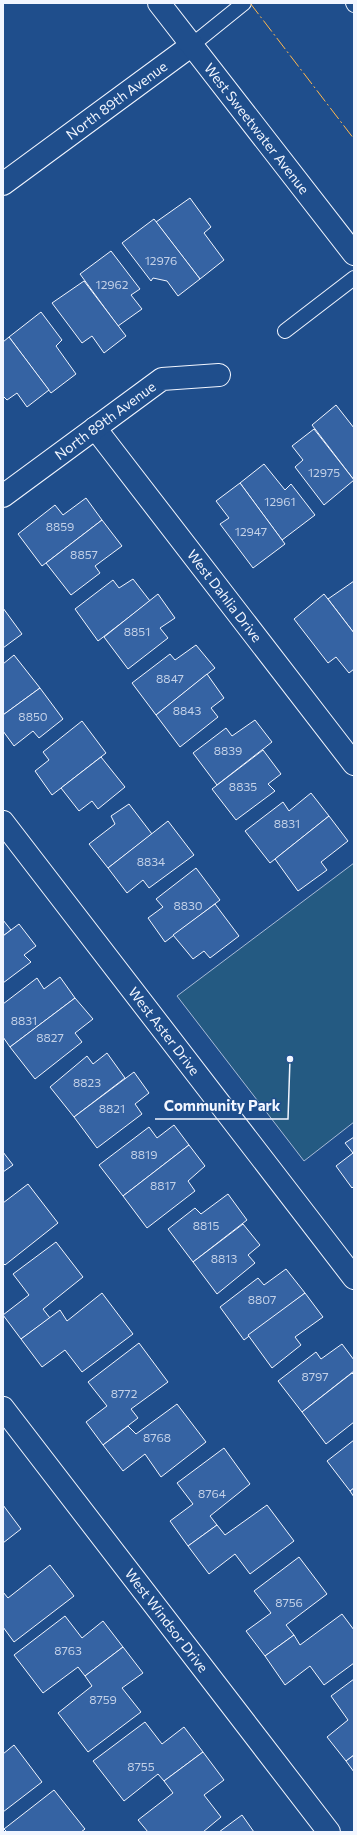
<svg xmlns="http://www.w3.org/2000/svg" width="357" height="1835" font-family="Commissioner,sans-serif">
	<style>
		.green { fill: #245a82; stroke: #a8bbd7 }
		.building { fill: #3563a3; stroke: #f2f6ff }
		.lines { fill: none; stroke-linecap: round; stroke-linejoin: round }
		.lane-casing { stroke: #f2f6ff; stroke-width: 16 }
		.street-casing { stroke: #f2f6ff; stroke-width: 24 }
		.secondary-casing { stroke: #f2f6ff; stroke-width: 24 }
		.lane { stroke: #1f4e8c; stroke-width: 14 }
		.street { stroke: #1f4e8c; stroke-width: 22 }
		.secondary { stroke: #1f4e8c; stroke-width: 22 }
		.power { stroke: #ffb74d; stroke-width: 1; stroke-dasharray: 14 3 2 3; stroke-linecap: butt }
		.labels { text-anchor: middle; stroke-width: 3; stroke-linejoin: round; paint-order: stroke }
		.number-label { font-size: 12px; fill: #c3d1e8 }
		.street-label { font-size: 14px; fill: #f2f6ff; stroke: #1f4e8c }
		.leader { fill: none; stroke: #f2f6ff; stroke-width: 1.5 }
		.callout-dot { fill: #f2f6ff; stroke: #1f4e8c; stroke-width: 1.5 }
		.callout-label { font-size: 15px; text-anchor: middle; font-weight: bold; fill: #f2f6ff; stroke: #1f4e8c; stroke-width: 3; stroke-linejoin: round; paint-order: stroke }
	</style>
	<rect width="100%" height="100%" fill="#1f4e8c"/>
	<polygon class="green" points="354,863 354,1122 304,1161 177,996"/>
	<g class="building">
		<polygon points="190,198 211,227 204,233 224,260 200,279 156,222"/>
		<polygon points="154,219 200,279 178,296 167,281 153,278 151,281 122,243"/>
		<polygon points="111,251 140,289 131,295 142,309 118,326 80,274"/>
		<polygon points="84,281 126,336 104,353 92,336 82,343 52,303"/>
		<polygon points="41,312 62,340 56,346 76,374 51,393 9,337"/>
		<polygon points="9,337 49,390 27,407 17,393 7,400 3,396 3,342"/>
		<polygon points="336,405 354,428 354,480 312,425"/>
		<polygon points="314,429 354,480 324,505 295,467 303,460 292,446"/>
		<polygon points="264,464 285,490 291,484 315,515 282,540 240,483"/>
		<polygon points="240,483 285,544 253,568 220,524 229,518 216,501"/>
		<polygon points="86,498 102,520 42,566 18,534 55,505 63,515"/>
		<polygon points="102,520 122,546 95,566 100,573 71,595 46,563"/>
		<polygon points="133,579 150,601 98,641 75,609 113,580 119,588"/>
		<polygon points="354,581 354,633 328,599"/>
		<polygon points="158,594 175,618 160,628 168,638 128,669 104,637"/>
		<polygon points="324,594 354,633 354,669 349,673 336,657 328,663 294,619"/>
		<polygon points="3,608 22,634 3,648"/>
		<polygon points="196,645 215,668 156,715 132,683 170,654 175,660"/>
		<polygon points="14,655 40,688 3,715 3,664"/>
		<polygon points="207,674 224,698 211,708 218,717 180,747 156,715"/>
		<polygon points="40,688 63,719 39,738 33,731 14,746 3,731 3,715"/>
		<polygon points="255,720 272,742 217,785 193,753 226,728 232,736"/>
		<polygon points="82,721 106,753 52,795 35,771 49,760 43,752"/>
		<polygon points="263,750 281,774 268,784 275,791 236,820 212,789"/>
		<polygon points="101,757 125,787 98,809 92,801 79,811 61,788"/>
		<polygon points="311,793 329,816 270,863 245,831 283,802 289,811"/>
		<polygon points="129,804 152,834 108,868 89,844 115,824 111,816"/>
		<polygon points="329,816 348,841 321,862 327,870 298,891 275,859"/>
		<polygon points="168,821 194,855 149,888 143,880 127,893 108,868"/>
		<polygon points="196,868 220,900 165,942 148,918 163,907 156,899"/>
		<polygon points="215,904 239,936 210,958 204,951 193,959 173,935"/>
		<polygon points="3,920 11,930 3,936"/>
		<polygon points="19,924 36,946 24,955 31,962 3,983 3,936"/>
		<polygon points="60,977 75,998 10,1047 3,1037 3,1004 37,978 44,989"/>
		<polygon points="75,998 93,1019 75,1033 82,1042 35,1079 10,1047"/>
		<polygon points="107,1053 125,1078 74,1117 50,1087 87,1056 93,1064"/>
		<polygon points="134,1072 149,1093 135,1104 142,1114 97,1148 74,1117"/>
		<polygon points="174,1125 189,1145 123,1196 99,1165 149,1127 157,1138"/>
		<polygon points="354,1137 354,1186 352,1188 336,1166 353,1153 345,1143"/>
		<polygon points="189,1145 205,1166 188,1181 195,1191 147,1228 123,1196"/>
		<polygon points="3,1152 13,1165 3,1172"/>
		<polygon points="28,1184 58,1223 5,1265 3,1263 3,1203"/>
		<polygon points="228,1194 247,1220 193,1262 168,1229 195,1208 201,1214"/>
		<polygon points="243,1224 260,1245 248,1255 255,1263 217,1294 193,1262"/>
		<polygon points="56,1242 83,1277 43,1309 50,1318 21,1339 3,1315 29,1295 13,1274"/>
		<polygon points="286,1269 305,1293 244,1340 220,1307 258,1278 264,1285"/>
		<polygon points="102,1293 133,1334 82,1372 65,1350 42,1367 21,1339 60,1310 67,1321"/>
		<polygon points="305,1293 323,1317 295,1337 301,1345 272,1368 248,1335"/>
		<polygon points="139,1343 168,1382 131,1409 138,1418 103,1445 86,1422 107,1406 88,1382"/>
		<polygon points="342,1344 354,1360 354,1371 302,1412 278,1381 316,1352 321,1359"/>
		<polygon points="352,1373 354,1375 354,1422 326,1444 302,1412"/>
		<polygon points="177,1404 206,1442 161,1477 145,1454 123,1471 103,1445 128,1426 136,1434"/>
		<polygon points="354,1440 354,1488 350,1491 327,1461"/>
		<polygon points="224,1448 250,1484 210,1516 217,1525 188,1546 170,1521 193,1504 177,1483"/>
		<polygon points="354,1488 354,1497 350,1491"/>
		<polygon points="3,1505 21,1529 3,1543"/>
		<polygon points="267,1505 294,1541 250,1574 235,1554 209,1574 188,1546 217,1525 225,1535"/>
		<polygon points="299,1557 327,1594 286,1625 294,1635 265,1656 246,1631 271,1613 254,1591"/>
		<polygon points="50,1565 74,1596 14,1642 3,1627 3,1592 8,1598"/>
		<polygon points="342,1614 354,1630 354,1663 324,1685 310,1666 285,1685 265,1656 294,1635 300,1645"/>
		<polygon points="65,1616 82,1638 103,1621 123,1647 85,1676 78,1667 43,1693 14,1655"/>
		<polygon points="123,1647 143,1673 122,1688 141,1712 88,1752 58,1713 92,1686 85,1676"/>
		<polygon points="354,1679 354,1755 346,1761 327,1737 348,1720 331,1696"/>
		<polygon points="145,1722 162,1744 184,1727 203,1752 164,1781 158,1774 124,1801 93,1761"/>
		<polygon points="14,1745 42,1782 3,1812 3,1754"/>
		<polygon points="203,1752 224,1780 204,1795 221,1817 203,1832 148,1832 138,1820 173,1793 164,1781"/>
		<polygon points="354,1755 354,1772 346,1761"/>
		<polygon points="54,1790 85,1829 81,1832 7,1832 4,1829"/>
		<polygon points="242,1815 254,1832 219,1832"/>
	</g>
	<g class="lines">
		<defs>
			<g id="lane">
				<polyline points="353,3 354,5"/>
				<polyline points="192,45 244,3"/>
				<polyline points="285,331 354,278"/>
			</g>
			<g id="street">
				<path id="s1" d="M3,184L192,45"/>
				<path id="s2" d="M95,428L354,764"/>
				<path id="s3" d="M3,496L162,379L219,375"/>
				<path id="s4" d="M3,822L354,1278"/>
				<path id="s5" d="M3,1408L329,1832"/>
			</g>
			<g id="secondary">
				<path id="s6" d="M159,3L354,254"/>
			</g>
		</defs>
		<use href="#lane" class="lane-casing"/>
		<use href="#street" class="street-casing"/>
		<use href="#secondary" class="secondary-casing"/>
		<use href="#lane" class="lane"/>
		<use href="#street" class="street"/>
		<use href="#secondary" class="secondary"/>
		<polyline class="power" points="250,3 354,139"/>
	</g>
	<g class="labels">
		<g class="number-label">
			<text x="161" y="265">12976</text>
			<text x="112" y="289">12962</text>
			<text x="324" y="477">12975</text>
			<text x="280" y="506">12961</text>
			<text x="60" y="531">8859</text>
			<text x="251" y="536">12947</text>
			<text x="84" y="559">8857</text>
			<text x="137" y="636">8851</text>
			<text x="170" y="683">8847</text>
			<text x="187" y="715">8843</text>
			<text x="33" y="721">8850</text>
			<text x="228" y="755">8839</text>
			<text x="243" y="791">8835</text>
			<text x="287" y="828">8831</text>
			<text x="151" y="866">8834</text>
			<text x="188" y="910">8830</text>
			<text x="24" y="1025">8831</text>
			<text x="50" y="1042">8827</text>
			<text x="87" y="1087">8823</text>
			<text x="112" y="1113">8821</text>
			<text x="144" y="1159">8819</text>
			<text x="163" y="1190">8817</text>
			<text x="206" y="1230">8815</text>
			<text x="224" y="1263">8813</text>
			<text x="262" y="1304">8807</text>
			<text x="315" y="1381">8797</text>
			<text x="124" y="1398">8772</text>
			<text x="157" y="1442">8768</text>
			<text x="212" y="1498">8764</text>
			<text x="289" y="1607">8756</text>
			<text x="68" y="1655">8763</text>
			<text x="103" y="1704">8759</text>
			<text x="141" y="1771">8755</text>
		</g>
		<g class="street-label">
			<text dy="5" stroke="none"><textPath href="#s1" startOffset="141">North 89th Avenue</textPath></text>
			<text dy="5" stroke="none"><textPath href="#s6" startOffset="159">West Sweetwater Avenue</textPath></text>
			<text dy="5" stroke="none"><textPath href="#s3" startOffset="127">North 89th Avenue</textPath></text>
			<text dy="5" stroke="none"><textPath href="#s2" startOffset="212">West Dahlia Drive</textPath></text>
			<text dy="5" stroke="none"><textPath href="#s4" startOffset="264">West Aster Drive</textPath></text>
			<text dy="5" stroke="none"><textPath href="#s5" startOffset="268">West Windsor Drive</textPath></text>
		</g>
	</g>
	<path class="leader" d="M290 1059L288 1119H155"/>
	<circle class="callout-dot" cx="290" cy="1059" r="4"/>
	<g class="callout-label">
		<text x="222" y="1111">Community Park</text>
	</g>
	<rect width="357" height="1835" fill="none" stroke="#f2f6ff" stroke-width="8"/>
</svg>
